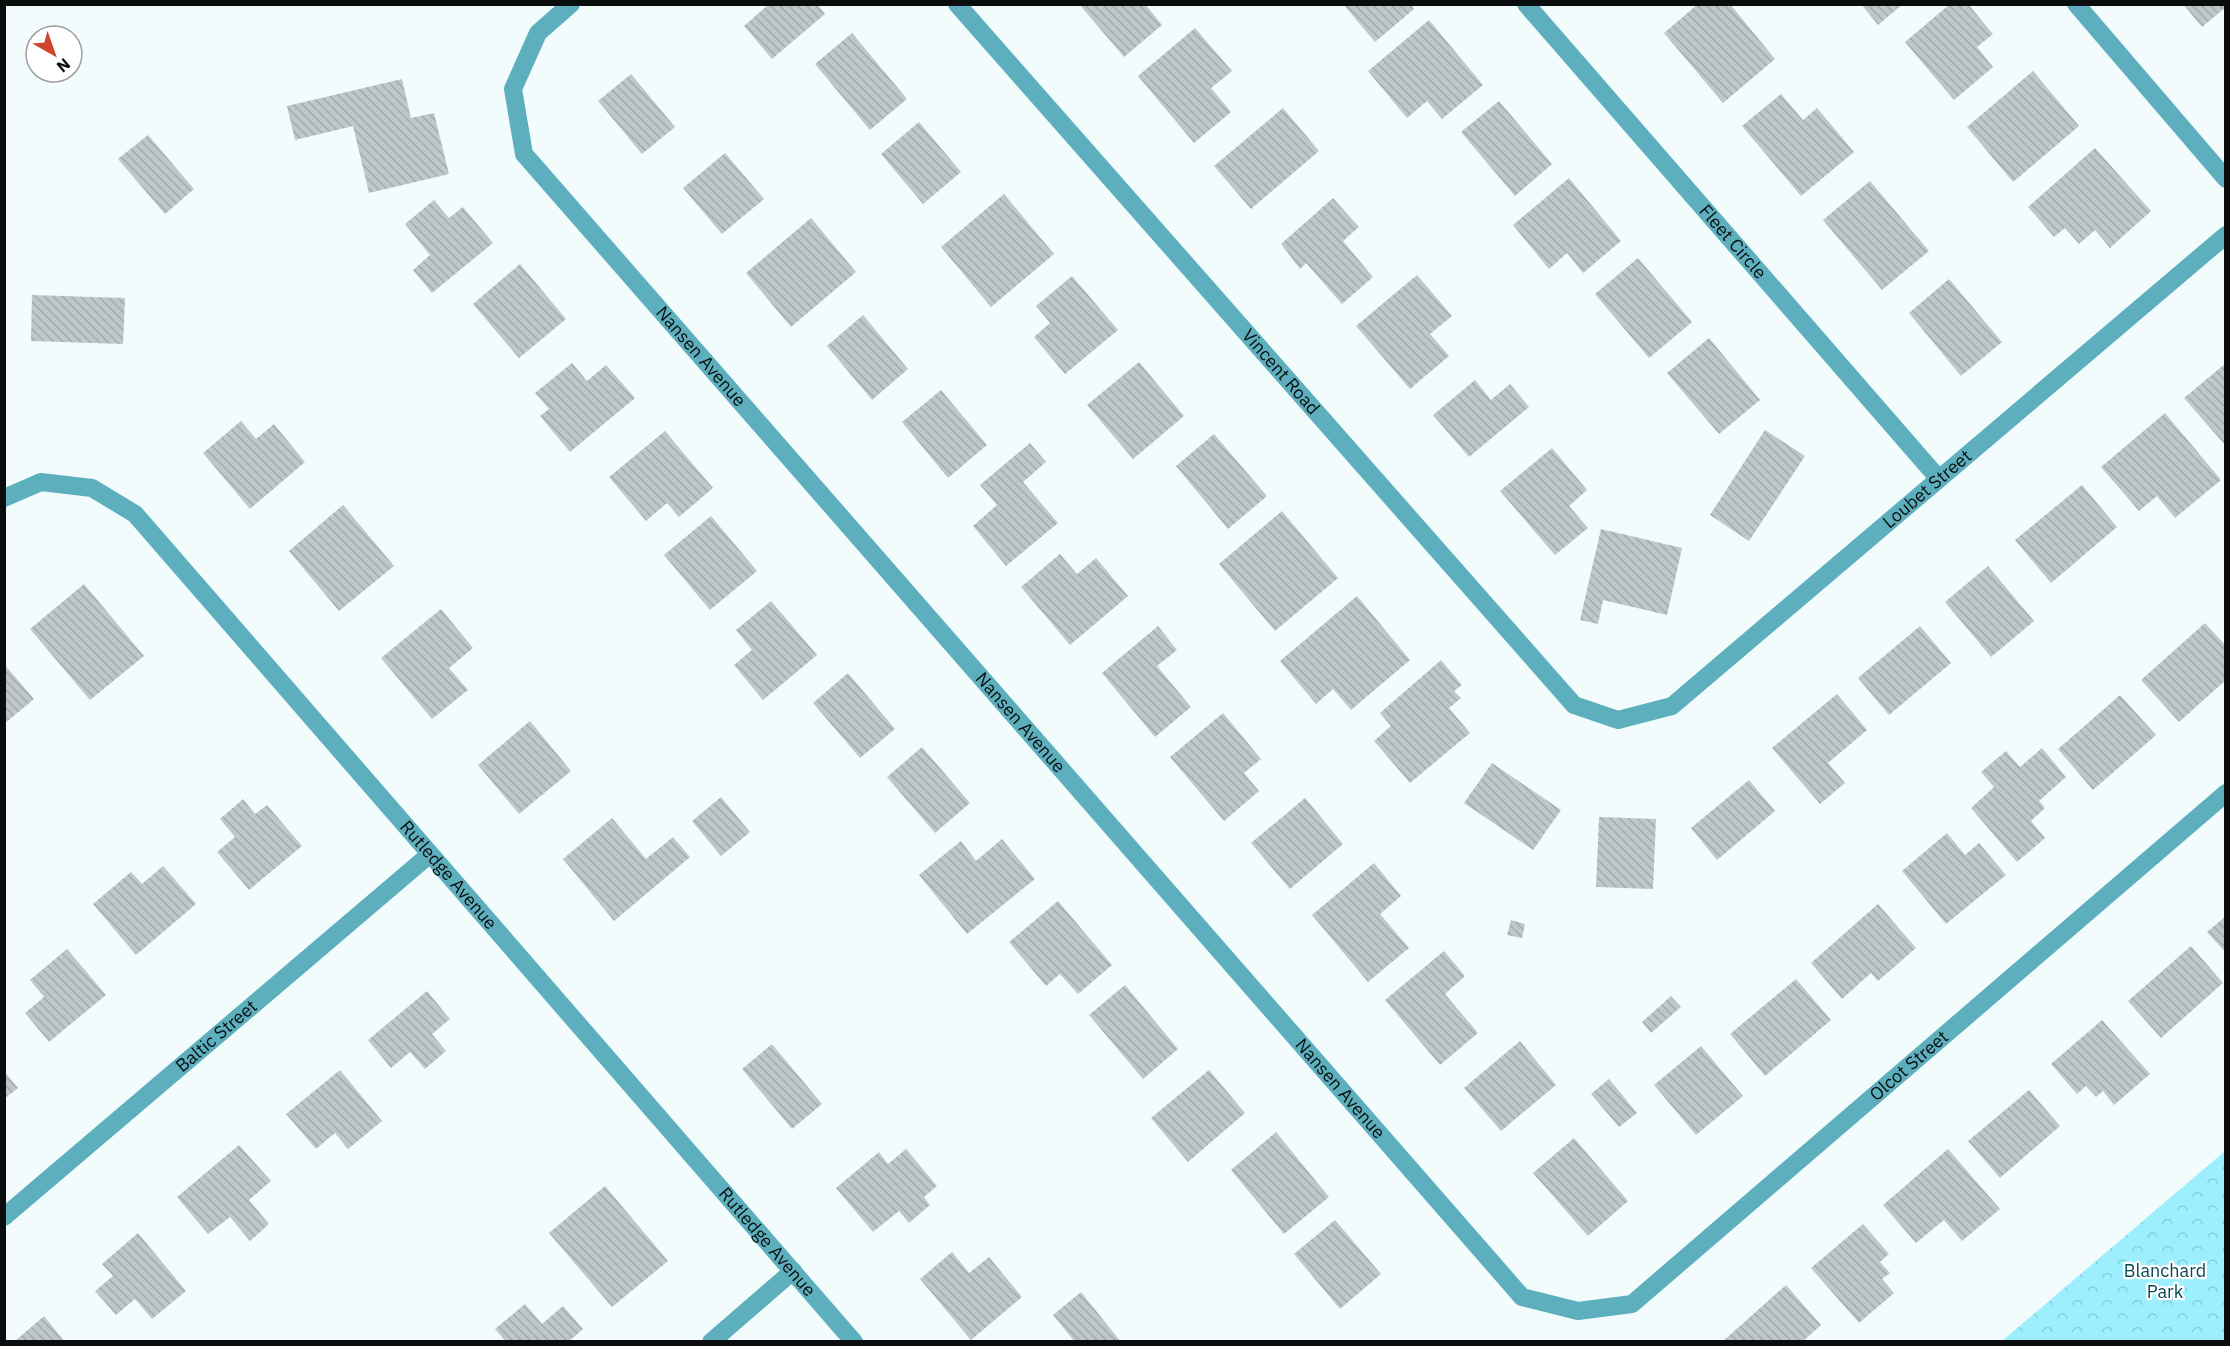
<svg xmlns="http://www.w3.org/2000/svg" width="2230" height="1346" font-family="'IBM Plex Sans',sans-serif">
	<style>
		.forest { fill: url(#forest-crowns) }
		.building { fill: url(#building-back-hatch) }
		.lines { fill: none; stroke-linecap: round; stroke-linejoin: round }
		.street { stroke: #5dafbe; stroke-width: 18 }
		.labels { text-anchor: middle; stroke-width: 4.5; stroke-linejoin: round; paint-order: stroke }
		.street-label { font-size: 18px; fill: #0a0d0d; stroke: #fff }
		.park-label { font-size: 18px; fill: #074953; stroke: #fff }
	</style>
	<defs>
		<pattern id="forest-crowns" width="20" height="18" patternUnits="userSpaceOnUse" patternTransform="scale(1.5)"><rect width="20" height="18" fill="#9eeffe"/><path d="M2 6a3 3 0 1 1 6 0M12 15a3 3 0 1 1 6 0" fill="none" stroke="#87ccd8"/></pattern>
		<pattern id="building-back-hatch" width="6" height="6" patternUnits="userSpaceOnUse" patternTransform="scale(1.5)"><rect width="6" height="6" fill="#bfc7c9"/><path d="M-1 5l2 2M0 0l6 6M5-1l2 2" fill="none" stroke="#a3aaab"/></pattern>
	</defs>
	<rect width="100%" height="100%" fill="#f2fcfd"/>
	<polygon class="forest" points="2225,1151 2225,1341 2002,1341"/>
	<g class="building">
		<polygon points="769,4 817,4 825,14 772,59 744,26"/>
		<polygon points="1079,4 1145,4 1162,25 1124,57"/>
		<polygon points="1343,4 1411,4 1414,9 1375,42"/>
		<polygon points="1698,4 1730,4 1775,59 1723,103 1664,33"/>
		<polygon points="1861,4 1903,4 1878,25"/>
		<polygon points="1950,4 1968,4 1993,34 1977,47 1993,67 1954,100 1905,42"/>
		<polygon points="2183,4 2226,4 2226,7 2202,27"/>
		<polygon points="1429,20 1483,85 1442,119 1427,101 1407,118 1368,71"/>
		<polygon points="1195,28 1232,71 1211,88 1231,112 1194,143 1138,76"/>
		<polygon points="852,33 907,99 870,130 815,64"/>
		<polygon points="2033,71 2079,126 2013,182 1967,127"/>
		<polygon points="631,74 675,127 642,154 598,101"/>
		<polygon points="402,79 411,118 434,113 449,174 369,193 353,126 295,140 287,106"/>
		<polygon points="1781,94 1803,120 1817,108 1854,152 1801,196 1742,126"/>
		<polygon points="1499,101 1552,164 1515,196 1461,132"/>
		<polygon points="1283,108 1319,151 1251,209 1214,166"/>
		<polygon points="919,122 961,172 923,204 881,154"/>
		<polygon points="148,135 194,189 165,214 118,159"/>
		<polygon points="2095,148 2151,211 2110,248 2095,230 2079,244 2065,228 2054,237 2028,207"/>
		<polygon points="725,153 764,199 722,234 683,188"/>
		<polygon points="1569,178 1621,241 1583,273 1567,253 1549,269 1513,225"/>
		<polygon points="1870,181 1929,251 1882,290 1823,220"/>
		<polygon points="1004,194 1054,254 991,307 941,247"/>
		<polygon points="1333,198 1359,227 1343,241 1373,277 1342,304 1306,263 1300,269 1281,244"/>
		<polygon points="434,200 449,218 463,207 493,243 432,293 413,270 430,255 405,224"/>
		<polygon points="811,218 856,272 791,327 746,273"/>
		<polygon points="1638,258 1692,322 1649,358 1595,294"/>
		<polygon points="520,264 566,319 519,358 473,304"/>
		<polygon points="1417,275 1452,316 1430,334 1449,356 1410,389 1356,326"/>
		<polygon points="1072,276 1118,330 1065,374 1034,337 1050,323 1036,306"/>
		<polygon points="1949,279 2002,342 1961,376 1909,313"/>
		<polygon points="32,295 125,298 123,344 31,341"/>
		<polygon points="863,315 908,369 872,400 827,346"/>
		<polygon points="1709,338 1760,400 1719,434 1667,373"/>
		<polygon points="1139,362 1184,416 1133,459 1087,405"/>
		<polygon points="572,363 587,381 606,365 635,398 570,452 540,416 549,409 535,393"/>
		<polygon points="2226,363 2226,446 2184,398"/>
		<polygon points="1475,380 1491,400 1510,384 1529,407 1469,457 1433,415"/>
		<polygon points="941,390 987,445 948,478 902,422"/>
		<polygon points="2165,413 2221,480 2175,518 2157,496 2139,511 2101,467"/>
		<polygon points="241,421 256,439 274,424 305,462 250,509 203,453"/>
		<polygon points="1765,430 1805,456 1749,541 1710,515"/>
		<polygon points="665,431 713,488 679,517 667,503 646,521 609,477"/>
		<polygon points="1214,434 1267,496 1228,529 1176,466"/>
		<polygon points="1030,443 1046,462 1023,482 1058,523 1006,566 973,526 997,505 980,485"/>
		<polygon points="1552,448 1587,490 1569,506 1588,528 1555,555 1500,491"/>
		<polygon points="2082,485 2117,527 2051,583 2015,540"/>
		<polygon points="343,505 394,566 339,611 289,551"/>
		<polygon points="1282,511 1338,578 1275,631 1219,564"/>
		<polygon points="711,516 757,571 710,610 664,555"/>
		<polygon points="1601,529 1682,548 1667,615 1603,600 1598,624 1580,620"/>
		<polygon points="1060,554 1077,574 1096,558 1128,596 1070,645 1021,587"/>
		<polygon points="1988,566 2034,621 1991,657 1945,602"/>
		<polygon points="84,584 144,656 90,700 30,629"/>
		<polygon points="1357,596 1410,660 1351,710 1333,689 1316,704 1280,661"/>
		<polygon points="771,601 817,655 763,700 734,665 752,650 736,630"/>
		<polygon points="441,609 473,648 449,668 468,690 432,719 381,658"/>
		<polygon points="2205,623 2226,646 2226,680 2179,722 2141,680"/>
		<polygon points="1158,626 1177,650 1157,666 1191,707 1155,737 1102,673"/>
		<polygon points="1920,626 1951,663 1889,715 1858,678"/>
		<polygon points="1441,660 1462,685 1454,691 1461,698 1449,708 1470,733 1410,783 1374,741 1391,726 1380,713"/>
		<polygon points="4,664 34,699 4,724"/>
		<polygon points="848,673 895,729 860,758 813,703"/>
		<polygon points="1837,694 1867,730 1828,763 1845,783 1820,804 1772,748"/>
		<polygon points="2120,695 2156,735 2093,790 2058,749"/>
		<polygon points="1223,713 1261,759 1244,773 1259,791 1224,821 1170,757"/>
		<polygon points="530,721 571,771 519,814 478,765"/>
		<polygon points="922,747 970,803 935,833 887,777"/>
		<polygon points="2042,748 2066,777 2039,801 2045,808 2031,821 2045,838 2017,862 1971,808 1994,787 1981,772 2006,751 2020,767"/>
		<polygon points="1492,763 1561,810 1533,850 1464,803"/>
		<polygon points="1749,780 1775,811 1717,860 1691,828"/>
		<polygon points="721,797 750,832 721,856 692,821"/>
		<polygon points="1305,798 1343,844 1290,889 1251,843"/>
		<polygon points="243,799 255,814 267,805 302,846 249,890 217,852 235,837 220,819"/>
		<polygon points="1599,817 1656,819 1653,889 1596,887"/>
		<polygon points="612,818 646,859 673,837 690,857 614,921 563,859"/>
		<polygon points="1947,833 1965,855 1979,843 2006,875 1946,924 1902,871"/>
		<polygon points="1002,839 1035,879 967,934 919,875 961,841 976,861"/>
		<polygon points="1374,863 1401,896 1380,914 1409,948 1368,982 1312,915"/>
		<polygon points="163,866 196,904 136,955 93,904 131,872 142,884"/>
		<polygon points="1058,901 1112,965 1078,994 1060,974 1046,986 1009,942"/>
		<polygon points="1878,904 1916,948 1878,981 1871,973 1842,999 1811,963"/>
		<polygon points="2226,916 2226,953 2207,932"/>
		<polygon points="1511,920 1525,924 1522,938 1507,935"/>
		<polygon points="2191,946 2223,983 2161,1038 2128,1001"/>
		<polygon points="67,949 106,995 49,1042 25,1013 44,997 30,980"/>
		<polygon points="1444,951 1465,976 1445,994 1478,1033 1440,1065 1385,1000"/>
		<polygon points="1796,979 1831,1020 1765,1076 1730,1034"/>
		<polygon points="1125,985 1178,1049 1143,1079 1089,1015"/>
		<polygon points="427,991 450,1019 432,1034 446,1051 425,1069 410,1052 391,1068 368,1040"/>
		<polygon points="1671,996 1681,1007 1651,1033 1642,1022"/>
		<polygon points="2102,1020 2150,1074 2114,1105 2103,1091 2096,1097 2086,1086 2077,1094 2051,1064"/>
		<polygon points="1520,1041 1556,1085 1501,1131 1464,1088"/>
		<polygon points="772,1044 822,1104 792,1129 742,1069"/>
		<polygon points="1701,1046 1743,1096 1696,1135 1654,1085"/>
		<polygon points="340,1070 382,1121 348,1149 335,1133 316,1149 286,1114"/>
		<polygon points="1209,1070 1245,1113 1188,1162 1151,1118"/>
		<polygon points="4,1071 18,1088 4,1099"/>
		<polygon points="1609,1079 1637,1113 1619,1127 1591,1094"/>
		<polygon points="2029,1090 2060,1126 2000,1178 1968,1141"/>
		<polygon points="1276,1132 1329,1197 1284,1234 1231,1170"/>
		<polygon points="1574,1138 1628,1201 1588,1236 1533,1173"/>
		<polygon points="239,1145 271,1181 249,1200 269,1224 250,1241 230,1217 208,1234 177,1197"/>
		<polygon points="906,1149 937,1186 924,1197 930,1205 909,1223 899,1211 873,1232 836,1188 879,1152 888,1164"/>
		<polygon points="1948,1149 2000,1209 1962,1241 1944,1220 1916,1243 1883,1205"/>
		<polygon points="605,1186 668,1261 612,1307 549,1233"/>
		<polygon points="1335,1220 1381,1274 1340,1309 1294,1254"/>
		<polygon points="1863,1224 1889,1254 1880,1262 1890,1273 1882,1279 1894,1293 1859,1323 1811,1268"/>
		<polygon points="138,1233 186,1291 152,1319 135,1299 116,1315 95,1291 113,1276 102,1264"/>
		<polygon points="952,1252 969,1273 989,1257 1022,1297 971,1340 920,1279"/>
		<polygon points="1786,1285 1821,1325 1802,1342 1722,1342"/>
		<polygon points="1081,1292 1121,1342 1075,1342 1053,1315"/>
		<polygon points="525,1304 542,1324 563,1306 583,1329 568,1342 506,1342 495,1329"/>
		<polygon points="44,1316 65,1342 14,1342"/>
	</g>
	<g class="lines">
		<g class="street">
			<path id="s1" d="M571,4L538,33L513,89L524,154L1522,1297L1578,1311L1632,1304L2226,793"/>
			<path id="s2" d="M957,4L1574,705L1618,720L1672,706L2226,235"/>
			<path id="s3" d="M1526,4L1939,479"/>
			<polyline points="2076,4 2226,179"/>
			<path id="s4" d="M4,498L41,482L92,488L135,514L854,1342"/>
			<path id="s5" d="M4,1217L429,855"/>
			<polyline points="711,1342 793,1271"/>
		</g>
	</g>
	<g class="labels">
		<g class="street-label">
			<text dy="6" stroke="none"><textPath href="#s3" startOffset="315">Fleet Circle</textPath></text>
			<text dy="6" stroke="none"><textPath href="#s1" startOffset="440">Nansen Avenue</textPath></text>
			<text dy="6" stroke="none"><textPath href="#s2" startOffset="490">Vincent Road</textPath></text>
			<text dy="6" stroke="none"><textPath href="#s2" startOffset="1371">Loubet Street</textPath></text>
			<text dy="6" stroke="none"><textPath href="#s1" startOffset="926">Nansen Avenue</textPath></text>
			<text dy="6" stroke="none"><textPath href="#s4" startOffset="620">Rutledge Avenue</textPath></text>
			<text dy="6" stroke="none"><textPath href="#s5" startOffset="279">Baltic Street</textPath></text>
			<text dy="6" stroke="none"><textPath href="#s1" startOffset="2166">Olcot Street</textPath></text>
			<text dy="6" stroke="none"><textPath href="#s1" startOffset="1412">Nansen Avenue</textPath></text>
			<text dy="6" stroke="none"><textPath href="#s4" startOffset="1106">Rutledge Avenue</textPath></text>
		</g>
		<g class="park-label">
			<text x="2165" y="1277">Blanchard<tspan x="2165" dy="21">Park</tspan></text>
		</g>
	</g>
	<rect width="2230" height="1346" fill="none" stroke="#0a0d0d" stroke-width="12"/>
	<g transform="translate(54 54) rotate(140)"><circle r="28" fill="#ffffff" stroke="#9d9e9e" stroke-width="1.5"/>
	<path d="M0-4.5L10 22L0 15L-10 22Z" fill="#d14432"/>
	<text y="-9" font-size="16" font-weight="bold" text-anchor="middle" fill="#0a0d0d">N</text>
	</g>
</svg>
